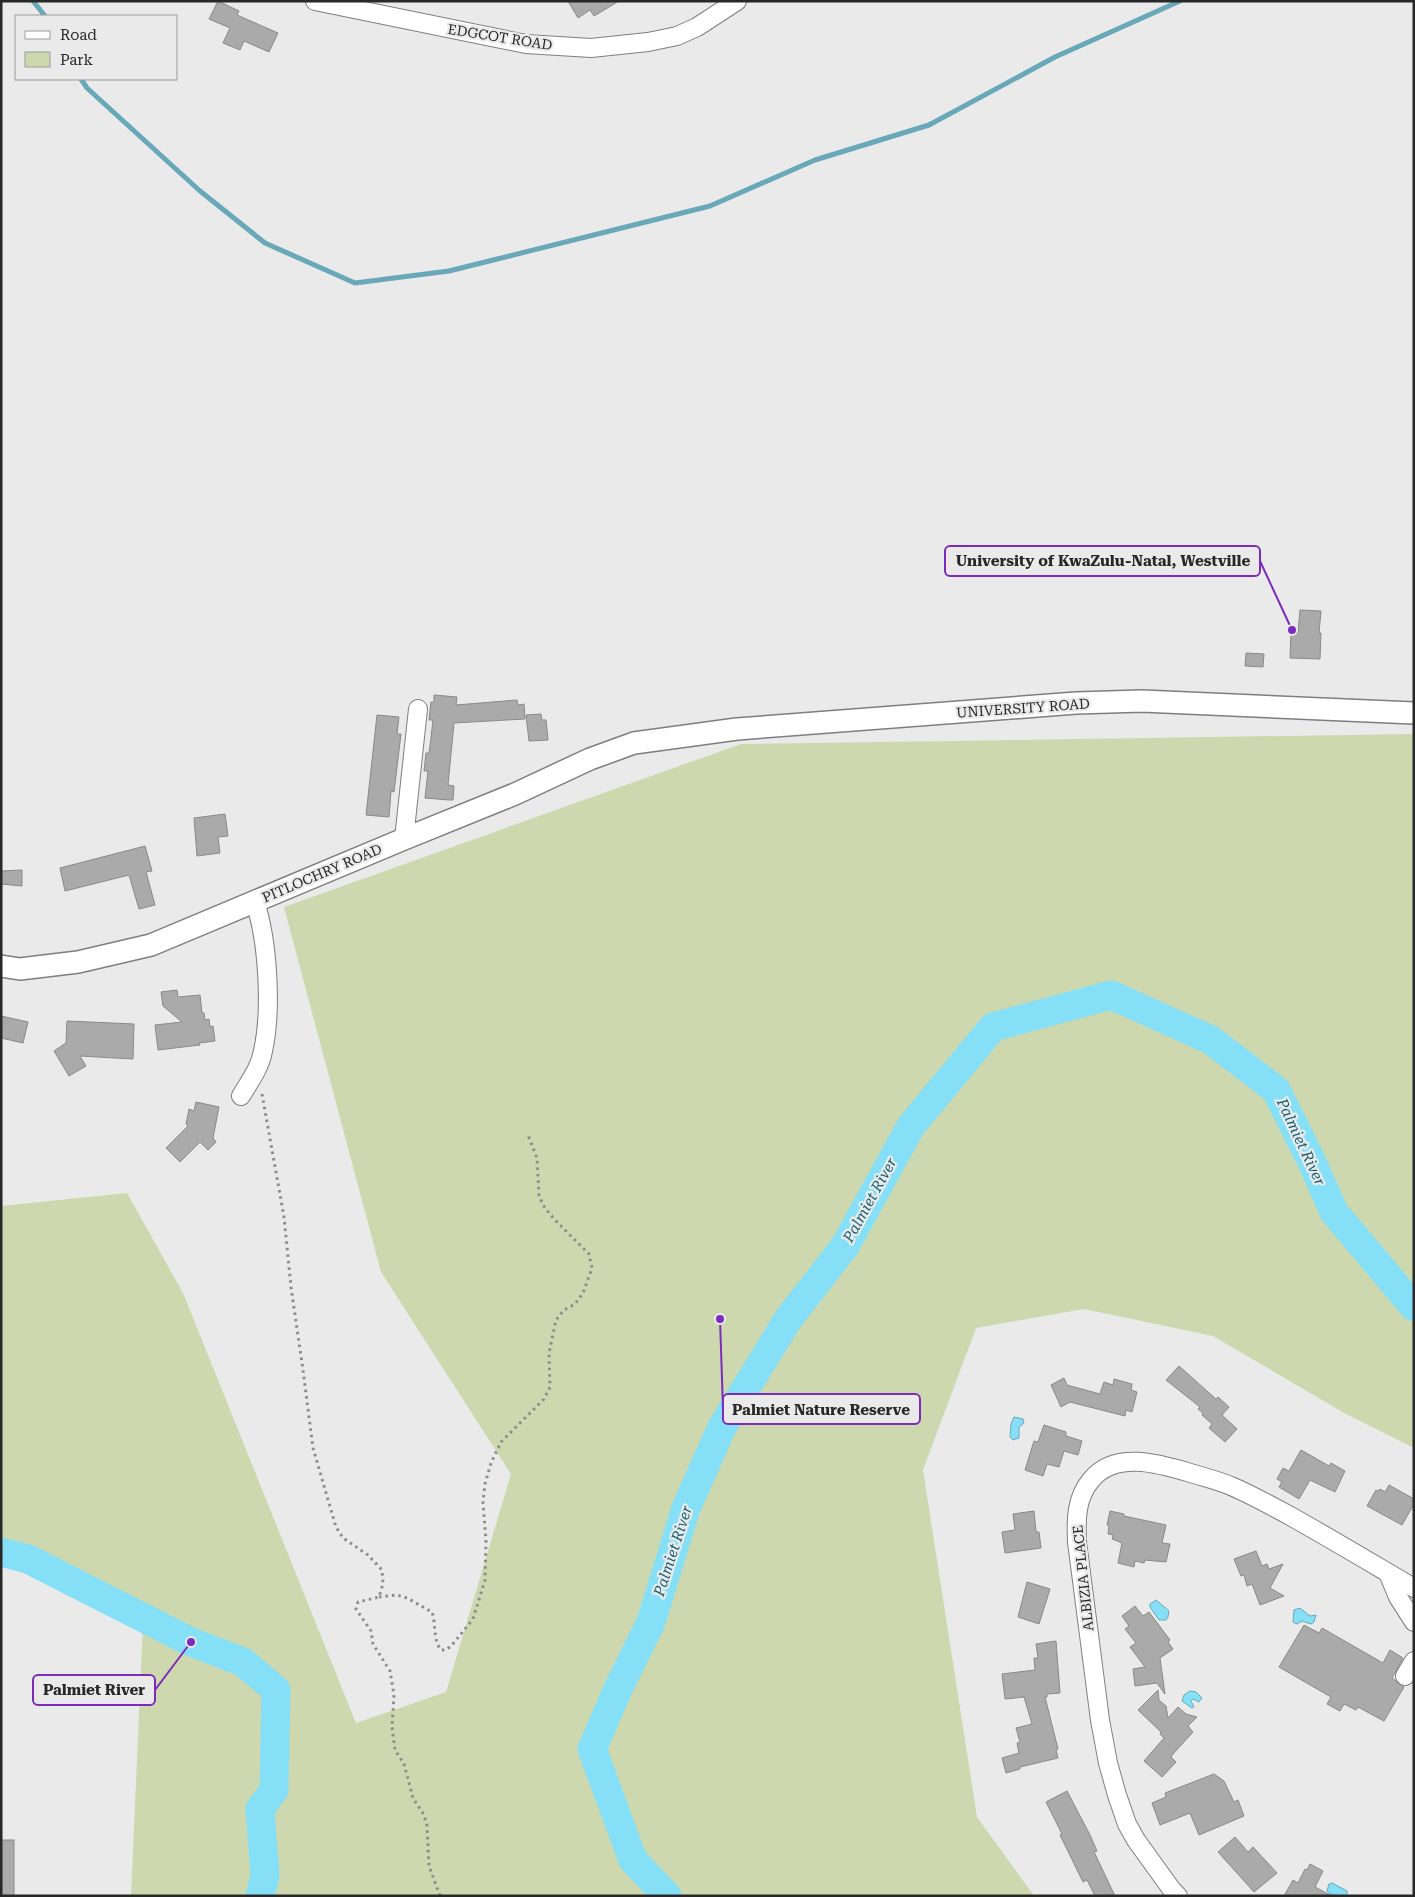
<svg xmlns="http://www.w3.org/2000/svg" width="1415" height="1897" font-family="'Roboto Serif',serif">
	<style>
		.green { fill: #cdd8ae }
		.water { fill: #84dff7; stroke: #68a8b9 }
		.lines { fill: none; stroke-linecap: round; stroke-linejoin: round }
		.stream { stroke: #68a8b9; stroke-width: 5 }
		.river { stroke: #84dff7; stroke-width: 29 }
		.building { fill: #aaaaab; stroke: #89898a }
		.minor-casing { stroke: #7e7e7f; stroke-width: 20 }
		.tertiary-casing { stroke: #7e7e7f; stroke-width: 24 }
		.path { stroke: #8c8c8d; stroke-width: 3; stroke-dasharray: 2.5 4; stroke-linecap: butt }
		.minor { stroke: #fff; stroke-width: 18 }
		.tertiary { stroke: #fff; stroke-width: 21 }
		.labels { text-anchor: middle; stroke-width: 4.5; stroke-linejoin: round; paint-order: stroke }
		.street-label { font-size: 14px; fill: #282828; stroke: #eaeaeb }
		.water-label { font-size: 15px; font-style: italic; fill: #125e6f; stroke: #eaeaeb }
		.leader { fill: none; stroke: #7b2cbf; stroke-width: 2 }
		.callout-dot { fill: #7b2cbf; stroke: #eaeaeb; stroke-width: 2 }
		.callout { fill: #eaeaeb; stroke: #7b2cbf; stroke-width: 2 }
		.callout-label { font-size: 15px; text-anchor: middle; font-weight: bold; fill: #282828 }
	</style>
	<rect width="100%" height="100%" fill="#eaeaeb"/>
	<polygon class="green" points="1414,734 1414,1448 1346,1414 1213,1336 1084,1309 976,1328 923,1470 977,1817 1034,1896 131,1896 143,1623 28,1559 1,1549 1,1206 127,1193 183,1293 356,1723 446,1692 511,1474 381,1272 284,907 741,744"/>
	<g class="water">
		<polygon points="1014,1417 1023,1419 1024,1423 1019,1427 1019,1438 1013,1440 1010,1437 1011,1424"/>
		<polygon points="1156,1600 1169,1611 1168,1617 1166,1620 1159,1620 1150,1607 1150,1604"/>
		<polygon points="1300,1608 1310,1616 1316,1615 1314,1622 1311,1624 1302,1621 1297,1624 1293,1622 1294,1610"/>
		<polygon points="1190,1691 1196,1692 1202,1698 1199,1702 1193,1699 1191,1701 1194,1707 1192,1708 1182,1701 1184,1695"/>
		<path d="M1332,1883L1347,1891V1896C1339,1896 1333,1897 1327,1891L1329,1884Z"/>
	</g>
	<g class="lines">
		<g class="stream">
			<polyline points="33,1 45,16"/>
			<polyline points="81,79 87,88 200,191 265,243 355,283 449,271 710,206 815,160 929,125 1055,57 1180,1"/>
		</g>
		<g class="river">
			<polyline points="1,1552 28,1559 191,1642 243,1662 276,1690 274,1790 260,1809 265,1876 260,1896"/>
			<polyline points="667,1896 633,1860 592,1749 618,1689 651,1622 686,1508 722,1427 789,1318 845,1246 911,1126 993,1027 1111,995 1211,1040 1276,1090 1311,1160 1334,1212 1414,1307"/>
		</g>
	</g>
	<g class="building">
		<polygon points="218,1 239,11 237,15 278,33 269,52 244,41 240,50 223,43 230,28 209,19"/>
		<polygon points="568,1 619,1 594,16 590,10 578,18"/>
		<polygon points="1300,610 1321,611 1319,633 1321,633 1320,659 1290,658 1291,631 1298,632"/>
		<polygon points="1246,653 1264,654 1263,667 1245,666"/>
		<polygon points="434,695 457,697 456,705 517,700 518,705 524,704 525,719 454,723 448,785 454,786 453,800 449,800 425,798 428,771 424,771 426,753 429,753 430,746 433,720 429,720 431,702 434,702"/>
		<polygon points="541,714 542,720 546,720 548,740 529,741 526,715"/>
		<polygon points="377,715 399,717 397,734 401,734 394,792 391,791 389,817 366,815"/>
		<polygon points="225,814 228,836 218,837 220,853 197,856 194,818"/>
		<polygon points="145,846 152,871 146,872 155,905 139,909 129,875 65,891 60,868"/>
		<polygon points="22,870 22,886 1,884 1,871"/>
		<polygon points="177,990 178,997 200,995 202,1013 204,1013 205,1020 209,1019 210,1027 213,1026 215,1041 199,1043 200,1045 158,1050 155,1025 182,1022 163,1006 161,992"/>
		<polygon points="1,1016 28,1022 23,1043 1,1038"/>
		<polygon points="67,1021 134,1024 133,1059 80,1056 86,1066 69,1076 54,1051 66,1043"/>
		<polygon points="196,1102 219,1107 213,1138 216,1142 208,1150 200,1142 180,1162 166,1148 188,1126 186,1124 189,1109 194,1111"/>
		<polygon points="1179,1366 1216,1399 1218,1397 1229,1407 1222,1415 1237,1429 1225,1442 1209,1428 1212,1424 1202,1415 1203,1413 1198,1409 1200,1407 1166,1380"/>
		<polygon points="1064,1378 1067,1385 1100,1394 1104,1382 1113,1385 1114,1379 1132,1384 1131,1390 1137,1392 1132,1412 1126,1410 1125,1416 1070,1402 1061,1407 1051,1385"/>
		<polygon points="1044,1425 1066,1432 1066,1436 1082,1441 1078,1455 1064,1451 1059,1467 1047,1464 1043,1476 1025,1470 1034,1441 1038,1442"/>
		<polygon points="1301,1450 1329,1466 1331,1463 1345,1471 1335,1492 1310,1480 1299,1499 1279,1487 1282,1482 1277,1479 1283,1468 1289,1471"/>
		<polygon points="1389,1485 1414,1499 1414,1504 1402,1525 1367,1506 1376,1490 1378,1491 1380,1489 1385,1492"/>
		<polygon points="1034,1511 1036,1532 1039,1532 1041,1548 1005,1553 1002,1532 1015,1530 1013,1514"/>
		<polygon points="1110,1511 1124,1514 1124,1516 1166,1525 1162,1543 1170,1544 1166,1562 1145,1560 1144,1563 1135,1561 1134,1567 1118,1563 1122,1543 1112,1539 1113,1535 1108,1534 1109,1526 1107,1525"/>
		<polygon points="1256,1551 1262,1566 1267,1564 1269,1569 1283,1564 1270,1588 1284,1596 1260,1605 1252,1584 1247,1586 1244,1575 1241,1576 1234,1559"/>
		<polygon points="1027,1582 1050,1589 1039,1624 1018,1617"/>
		<polygon points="1135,1606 1143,1616 1149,1612 1170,1640 1168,1642 1173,1649 1160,1658 1165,1694 1157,1683 1135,1686 1133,1669 1145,1667 1130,1647 1136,1643 1125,1629 1129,1626 1122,1616"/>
		<polygon points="1304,1625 1319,1633 1322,1628 1383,1663 1390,1650 1403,1658 1392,1678 1404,1687 1384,1721 1358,1707 1356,1710 1344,1704 1340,1711 1327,1704 1331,1697 1279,1667"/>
		<polygon points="1056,1641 1060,1693 1047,1694 1047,1697 1045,1697 1058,1749 1056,1750 1058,1758 1020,1767 1020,1769 1006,1773 1002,1758 1019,1753 1017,1743 1020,1742 1016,1728 1032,1724 1024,1697 1005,1699 1002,1674 1035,1670 1034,1658 1038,1658 1036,1644"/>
		<polygon points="1158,1690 1159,1700 1166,1706 1168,1718 1178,1707 1186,1714 1197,1717 1188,1726 1193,1732 1173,1754 1171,1757 1176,1762 1162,1777 1144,1761 1164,1738 1160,1734 1161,1732 1138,1710"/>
		<polygon points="1214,1774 1224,1781 1234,1802 1238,1800 1244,1816 1199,1835 1190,1813 1160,1825 1152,1803 1166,1797 1165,1793"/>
		<polygon points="1067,1791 1090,1835 1097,1851 1094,1852 1115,1896 1095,1896 1087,1880 1083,1882 1060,1835 1062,1834 1046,1802"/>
		<polygon points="1235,1837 1248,1852 1253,1847 1277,1873 1254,1892 1218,1852"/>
		<rect x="1" y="1840" width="13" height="56"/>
		<polygon points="1310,1864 1323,1871 1315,1887 1332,1896 1284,1896 1293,1880 1298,1883 1305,1869 1307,1870"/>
	</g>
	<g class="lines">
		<defs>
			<g id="minor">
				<polyline points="315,1 526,44 591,48 648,42 677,36 697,27 737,1"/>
				<polyline points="404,839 418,709"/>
				<path d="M241,1096C249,1082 260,1068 263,1051C272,1010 268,941 255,902"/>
				<polyline points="1388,1573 1398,1597 1414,1622"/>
				<polyline points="1405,1676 1414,1661"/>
				<path d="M1178,1896L1172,1890L1136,1840L1127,1824L1117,1795L1108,1763L1100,1720L1077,1542C1076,1519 1076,1498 1091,1480C1116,1449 1163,1465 1194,1474C1207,1478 1219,1481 1231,1486C1252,1495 1272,1506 1292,1517C1333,1540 1373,1564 1414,1588"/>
			</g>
			<polyline id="tertiary" points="1,966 20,969 78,962 151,945 404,839 515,794 590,759 634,743 737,729 1076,703 1142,701 1414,713"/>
		</defs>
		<use href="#minor" class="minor-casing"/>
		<use href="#tertiary" class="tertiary-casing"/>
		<g class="path">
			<polyline points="262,1094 284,1217 291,1287 303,1370 313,1448 336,1527 343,1538 368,1555 382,1570 383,1584 379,1597 358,1602 356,1609 371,1631 373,1644 390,1671 394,1695 392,1727 395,1750 404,1764 413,1798 424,1815 427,1826 429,1866 440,1896"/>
			<path d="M379,1597L397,1595L407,1598L432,1612C436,1624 433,1640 441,1650H446L452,1645L473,1619L485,1580L486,1541L483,1502L485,1484L491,1463L501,1442L544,1399L550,1387L549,1353L556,1320L564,1310L575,1304L583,1293L592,1268L589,1254L554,1219L543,1205L539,1195L537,1158L528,1135"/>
		</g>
		<use href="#minor" class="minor"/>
		<use href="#tertiary" class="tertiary"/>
	</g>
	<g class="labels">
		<g class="street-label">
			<text transform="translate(500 37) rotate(9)" y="5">EDGCOT ROAD</text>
			<text transform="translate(1023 708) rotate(-4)" y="5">UNIVERSITY ROAD</text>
			<text transform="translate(322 873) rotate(-23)" y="5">PITLOCHRY ROAD</text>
			<text transform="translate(1083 1578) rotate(-96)" y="5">ALBIZIA PLACE</text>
		</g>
		<g class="water-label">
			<text transform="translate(1301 1142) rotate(65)" y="5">Palmiet River</text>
			<text transform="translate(870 1200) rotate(-61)" y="5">Palmiet River</text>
			<text transform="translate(673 1551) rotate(-72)" y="5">Palmiet River</text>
		</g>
	</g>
	<path class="leader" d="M1292 630L1260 561M720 1319L723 1409M191 1642L155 1690"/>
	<g class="callout-dot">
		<circle cx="1292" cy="630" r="5"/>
		<circle cx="720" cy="1319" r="5"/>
		<circle cx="191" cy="1642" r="5"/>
	</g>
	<g class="callout">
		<rect x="945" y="546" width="315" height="30" rx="5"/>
		<rect x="723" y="1394" width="197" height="30" rx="5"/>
		<rect x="33" y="1675" width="122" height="30" rx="5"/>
	</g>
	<g class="callout-label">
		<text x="1103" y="566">University of KwaZulu-Natal, Westville</text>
		<text x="821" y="1415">Palmiet Nature Reserve</text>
		<text x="94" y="1695">Palmiet River</text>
	</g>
	<rect width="1415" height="1897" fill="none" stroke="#282828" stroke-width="5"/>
	<rect x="15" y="15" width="162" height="65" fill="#eaeaeb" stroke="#9c9c9d"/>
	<rect x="25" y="31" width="25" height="8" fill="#ffffff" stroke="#9c9c9d"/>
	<text x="60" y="40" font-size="15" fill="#282828">Road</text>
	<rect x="25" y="52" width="25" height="15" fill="#cdd8ae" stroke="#9c9c9d"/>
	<text x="60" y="65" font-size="15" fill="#282828">Park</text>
</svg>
